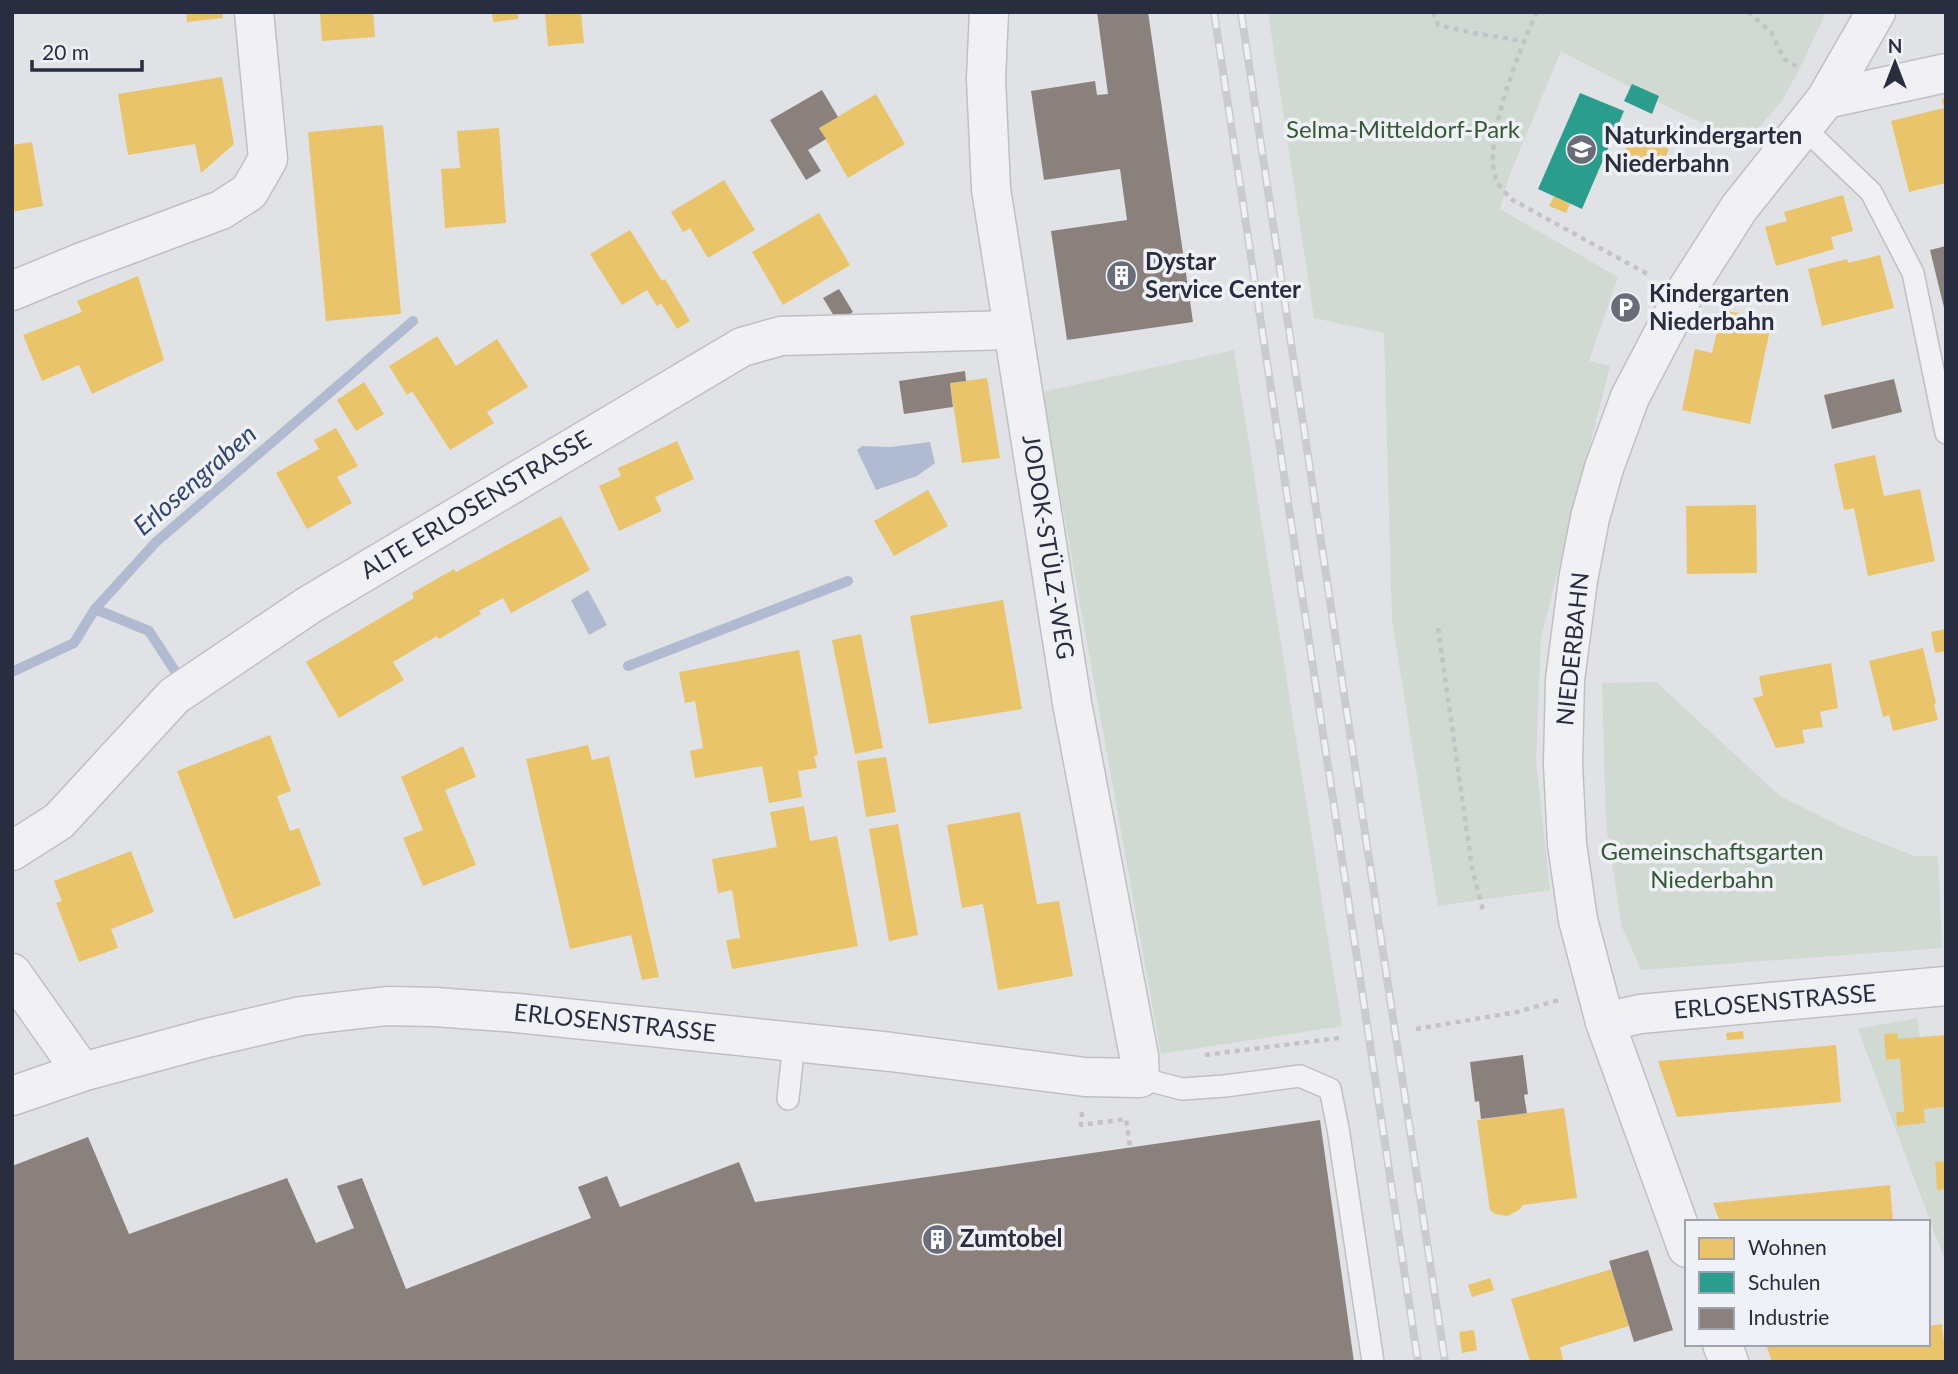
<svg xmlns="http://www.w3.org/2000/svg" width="1958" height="1374" font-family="Lato,sans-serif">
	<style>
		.green { fill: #d0d9d2 }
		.water { fill: #b0bbd1 }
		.homes { fill: #e9c46a }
		.schools { fill: #2a9d8f }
		.industry { fill: #8a817c }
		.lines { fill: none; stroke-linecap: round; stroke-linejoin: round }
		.stream { stroke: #b0bbd1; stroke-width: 10 }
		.service-casing { stroke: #bfc0c4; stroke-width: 24 }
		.minor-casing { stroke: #bfc0c4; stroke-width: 41 }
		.path { stroke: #c2c3c8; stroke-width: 4.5; stroke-dasharray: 5 5; stroke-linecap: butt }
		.service { stroke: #f1f1f3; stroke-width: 21 }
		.minor { stroke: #f1f1f3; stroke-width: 38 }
		.rail-casing { stroke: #cacbce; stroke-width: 8 }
		.rail { stroke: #eff1f6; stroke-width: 5; stroke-dasharray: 16; stroke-linecap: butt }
		.labels { text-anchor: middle; stroke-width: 7; stroke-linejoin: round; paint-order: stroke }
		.park-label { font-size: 24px; fill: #375a36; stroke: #eff1f6 }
		.poi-label { font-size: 24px; font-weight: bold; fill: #282d3f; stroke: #eff1f6; text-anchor: start }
		.street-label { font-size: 24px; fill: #282d3f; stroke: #eff1f6 }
		.water-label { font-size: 26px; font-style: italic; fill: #334672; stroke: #eff1f6 }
	</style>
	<rect width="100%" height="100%" fill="#e1e2e6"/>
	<g class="green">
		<polygon points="1268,12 1826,12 1800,68 1782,101 1745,143 1668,107 1561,51 1510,174 1500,209 1618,277 1589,361 1610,366 1541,638 1536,759 1550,890 1438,906 1392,621 1384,333 1314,318"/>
		<polygon points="1234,350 1342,1026 1161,1054 1042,392"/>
		<polygon points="1656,682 1780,796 1846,829 1915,856 1938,856 1942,948 1641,970 1622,927 1606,825 1602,683"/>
		<polygon points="1917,1018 1920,1038 1898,1039 1897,1033 1884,1034 1886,1060 1900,1059 1904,1112 1896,1112 1897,1126 1925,1123 1924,1109 1946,1107 1946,1161 1935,1163 1937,1190 1946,1189 1946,1263 1858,1029"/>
	</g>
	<g class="water">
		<polygon points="930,442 935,463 917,476 876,490 857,450 862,446 890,447"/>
		<polygon points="588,590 607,625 589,635 571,600"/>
	</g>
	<g class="homes">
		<polygon points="186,12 222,12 223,18 187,22"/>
		<polygon points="320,12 373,12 375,37 322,41"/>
		<polygon points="492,12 518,12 518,19 493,22"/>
		<polygon points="545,12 581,12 584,43 548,46"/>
		<polygon points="222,77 234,144 201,173 195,144 128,155 118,94"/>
		<polygon points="876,94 905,144 848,178 819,128"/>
		<polygon points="1946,98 1946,183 1909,192 1891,121 1944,108 1942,99"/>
		<polygon points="383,125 401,314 326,321 308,132"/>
		<polygon points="499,128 506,223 445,228 441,169 460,168 457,131"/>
		<polygon points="1633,132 1669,149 1659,170 1623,154"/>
		<polygon points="32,142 43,206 12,212 12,145"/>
		<polygon points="724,180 755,230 708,258 690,228 683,232 671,212"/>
		<polygon points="1843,195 1853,231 1831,237 1834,249 1776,266 1765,227 1787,221 1784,212"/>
		<polygon points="1554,196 1570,204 1566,213 1549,206"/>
		<polygon points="819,213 850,265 783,305 752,252"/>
		<polygon points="630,230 662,281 665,279 690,321 677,329 661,303 657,306 647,290 622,305 590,254"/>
		<polygon points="1880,255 1894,308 1822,326 1808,269 1847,259 1848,263"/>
		<polygon points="138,276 164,360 92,394 79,365 42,381 23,335 82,312 77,301"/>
		<polygon points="1722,310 1772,320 1750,424 1682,410 1695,349 1712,353"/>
		<polygon points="437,336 456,366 497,339 528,387 487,412 494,423 450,450 412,391 407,395 389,366"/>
		<polygon points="987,378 1000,458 962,463 950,383"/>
		<polygon points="364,382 384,414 356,431 337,400"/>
		<polygon points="336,428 358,466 337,477 352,503 307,529 276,473 319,449 314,440"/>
		<polygon points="677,441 694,479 655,497 662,511 619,531 599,486 621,476 618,468"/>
		<polygon points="1875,455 1884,496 1920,489 1935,561 1868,576 1854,508 1844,510 1834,464"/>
		<polygon points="928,490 948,526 894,556 874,521"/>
		<polygon points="1756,505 1757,573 1687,574 1686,506"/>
		<polygon points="561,516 590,570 511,613 503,598 479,611 481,614 439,639 437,636 393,662 404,680 339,718 306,662 414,598 412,593 454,569 456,572"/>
		<polygon points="1003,600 1022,709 929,724 910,616"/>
		<polygon points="1946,629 1946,651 1935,653 1931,632"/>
		<polygon points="861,634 883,748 855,754 832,640"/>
		<polygon points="1923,648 1936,703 1934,704 1938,720 1893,731 1889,715 1883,717 1869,661"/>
		<polygon points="799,650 818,755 814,756 817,768 798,771 802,797 769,803 762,766 695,778 690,751 703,748 695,701 685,703 679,672"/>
		<polygon points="1831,663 1838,708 1820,712 1823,727 1802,730 1805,743 1776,748 1753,698 1763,696 1759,676"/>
		<polygon points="270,735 291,791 277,796 290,831 299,828 321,885 234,919 177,771"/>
		<polygon points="588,745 592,760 609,756 659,977 642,980 631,935 570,949 526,759"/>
		<polygon points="463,746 476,777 445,790 476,865 423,886 403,838 423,830 401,777"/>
		<polygon points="886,757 896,812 866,817 857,761"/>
		<polygon points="804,806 810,841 837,836 858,946 732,969 726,940 740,938 732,890 718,893 712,859 777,847 770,812"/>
		<polygon points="1020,812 1037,904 1059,901 1073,976 998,990 983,904 962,908 947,825"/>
		<polygon points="898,824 918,935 889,941 869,829"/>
		<polygon points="131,851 154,912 111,929 118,948 79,962 56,903 62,901 54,881"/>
		<polygon points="1743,1031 1744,1039 1727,1040 1726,1033"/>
		<polygon points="1897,1033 1898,1039 1946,1035 1946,1107 1924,1109 1925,1123 1897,1126 1896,1112 1904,1112 1900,1059 1886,1060 1884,1034"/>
		<polygon points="1836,1045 1841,1102 1677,1117 1658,1061"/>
		<polygon points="1564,1108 1577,1198 1523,1205 1519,1210 1507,1216 1495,1214 1490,1210 1477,1120"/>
		<polygon points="1946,1161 1946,1189 1937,1190 1935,1162"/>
		<polygon points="1890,1185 1893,1222 1720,1222 1713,1203"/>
		<polygon points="1612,1269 1629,1326 1560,1347 1563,1360 1556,1362 1530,1362 1511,1299"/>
		<polygon points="1490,1278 1494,1290 1472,1297 1468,1285"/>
		<polygon points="1942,1324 1946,1362 1772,1362 1766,1344 1928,1344 1928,1326"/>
		<polygon points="1474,1330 1477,1350 1462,1353 1459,1332"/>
	</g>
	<g class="schools">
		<polygon points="1632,84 1659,96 1652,114 1624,101"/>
		<polygon points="1580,93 1624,111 1582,209 1538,189"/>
	</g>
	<g class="industry">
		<polygon points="1097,12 1148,12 1193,322 1067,340 1051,231 1127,220 1120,169 1044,180 1031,91 1095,81 1097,95 1108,94"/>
		<polygon points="822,90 838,117 819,128 826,139 808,150 821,171 806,180 770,120"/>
		<polygon points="1946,246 1946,312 1945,312 1930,250"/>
		<polygon points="839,289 853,312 837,321 823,298"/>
		<polygon points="965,371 966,381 950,383 953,407 904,414 899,381"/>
		<polygon points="1894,379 1902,412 1832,429 1824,395"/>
		<polygon points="1523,1055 1528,1094 1524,1095 1527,1113 1481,1119 1479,1101 1475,1102 1470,1062"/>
		<polygon points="1320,1120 1354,1362 12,1362 12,1166 88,1137 129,1234 287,1178 316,1243 354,1228 337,1186 362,1178 406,1289 591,1218 578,1187 607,1176 620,1207 739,1162 755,1202"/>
		<polygon points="1648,1250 1673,1330 1634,1342 1609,1261"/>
	</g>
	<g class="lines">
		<g class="stream">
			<polyline points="95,609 149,631 175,671"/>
			<polyline points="628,666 848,581"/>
			<polyline points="12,672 74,643 95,609 156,542 413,321"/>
		</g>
		<defs>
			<g id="service">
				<polyline points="1803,127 1871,192 1913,273 1946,433"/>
				<polyline points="1140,1078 1182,1089 1225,1086 1300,1076 1330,1089 1338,1128 1373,1362"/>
				<polyline points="788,1099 794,1042"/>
			</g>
			<g id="minor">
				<polyline points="1826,99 1946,73"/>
				<polyline points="12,291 82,262 221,210 249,192 268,159 254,12"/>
				<polyline points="12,851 59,821 174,696 309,605 742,347 781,336 1013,330"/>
				<polyline points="12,973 82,1072"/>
				<polyline points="1605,1022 1640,1014 1946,986"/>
				<polyline points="12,1096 82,1072 207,1038 301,1016 387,1006 435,1007 517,1013 891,1052 1085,1077 1140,1078 1139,1056 1072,703 991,189 986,79 989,12"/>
				<polyline points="1687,1248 1605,1022 1578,920 1567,844 1563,764 1565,680 1578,580 1590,518 1604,468 1630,397 1684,294 1739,208 1826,99 1876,12"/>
				<polyline points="1722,1344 1729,1362"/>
			</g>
		</defs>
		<use href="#service" class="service-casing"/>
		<use href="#minor" class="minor-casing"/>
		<g class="path">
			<polyline points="1433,12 1438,25 1473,33 1524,41"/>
			<path d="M1537,12C1520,48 1480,146 1497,182C1500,188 1507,194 1511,199L1651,276"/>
			<polyline points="1748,12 1771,32 1784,59 1801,69"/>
			<polyline points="1438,628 1472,868 1484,914"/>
			<polyline points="1416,1029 1517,1012 1562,999"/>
			<polyline points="1205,1055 1339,1038"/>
			<polyline points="1082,1112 1081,1125 1126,1119 1130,1147"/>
		</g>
		<use href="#service" class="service"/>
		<use href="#minor" class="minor"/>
		<defs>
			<g id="rail">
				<polyline points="1214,12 1418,1362"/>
				<polyline points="1241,12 1445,1362"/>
			</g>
		</defs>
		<use href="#rail" class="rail-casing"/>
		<use href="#rail" class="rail"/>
	</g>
	<defs>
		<symbol id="school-disc" viewBox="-11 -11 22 22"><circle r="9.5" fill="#696c79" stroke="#eff1f6"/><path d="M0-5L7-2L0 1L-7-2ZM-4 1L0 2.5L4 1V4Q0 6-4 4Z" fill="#fff"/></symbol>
		<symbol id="building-disc" viewBox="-11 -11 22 22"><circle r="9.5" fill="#696c79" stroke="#eff1f6"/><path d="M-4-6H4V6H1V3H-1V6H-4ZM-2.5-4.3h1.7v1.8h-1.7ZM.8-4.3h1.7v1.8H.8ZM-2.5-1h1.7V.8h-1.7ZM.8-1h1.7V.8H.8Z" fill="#fff"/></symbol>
		<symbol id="parking-disc" viewBox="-11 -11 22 22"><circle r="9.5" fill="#696c79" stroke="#eff1f6"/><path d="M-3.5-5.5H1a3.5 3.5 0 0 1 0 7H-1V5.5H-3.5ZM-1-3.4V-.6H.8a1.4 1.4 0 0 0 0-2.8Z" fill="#fff"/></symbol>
	</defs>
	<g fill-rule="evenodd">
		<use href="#school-disc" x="1564" y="132" width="35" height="35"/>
		<use href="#building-disc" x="1104" y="258" width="35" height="35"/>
		<use href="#parking-disc" x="1608" y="290" width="35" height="35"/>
		<use href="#building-disc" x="920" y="1222" width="35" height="35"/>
	</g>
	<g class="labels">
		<g class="park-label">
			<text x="1403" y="138">Selma-Mitteldorf-Park</text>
			<text x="1712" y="860">Gemeinschaftsgarten<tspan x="1712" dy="28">Niederbahn</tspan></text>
		</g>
		<g class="poi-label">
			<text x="1604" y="144">Naturkindergarten<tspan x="1604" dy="28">Niederbahn</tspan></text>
			<text x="1145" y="270">Dystar<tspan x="1145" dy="28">Service Center</tspan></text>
			<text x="1649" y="302">Kindergarten<tspan x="1649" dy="28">Niederbahn</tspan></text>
			<text x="960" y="1247">Zumtobel</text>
		</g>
		<g class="street-label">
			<text transform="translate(476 505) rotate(-31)" y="8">ALTE ERLOSENSTRASSE</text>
			<text transform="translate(1048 547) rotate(81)" y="8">JODOK-STÜLZ-WEG</text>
			<text transform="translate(1573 649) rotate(-84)" y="8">NIEDERBAHN</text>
			<text transform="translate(1775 1002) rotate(-5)" y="8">ERLOSENSTRASSE</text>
			<text transform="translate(615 1023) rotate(6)" y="8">ERLOSENSTRASSE</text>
		</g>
		<g class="water-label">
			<text transform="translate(195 480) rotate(-41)" y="9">Erlosengraben</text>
		</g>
	</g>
	<rect width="1958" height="1374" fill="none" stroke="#282d3f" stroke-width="28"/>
	<rect x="1685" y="1220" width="245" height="126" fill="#eff1f6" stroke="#9fa3ad" stroke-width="2"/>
	<rect x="1699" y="1238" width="35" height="21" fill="#e9c46a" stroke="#9fa3ad" stroke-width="2"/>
	<text x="1748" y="1255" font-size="21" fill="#282d3f">Wohnen</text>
	<rect x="1699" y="1272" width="35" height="21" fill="#2a9d8f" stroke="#9fa3ad" stroke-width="2"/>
	<text x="1748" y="1290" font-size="21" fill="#282d3f">Schulen</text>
	<rect x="1699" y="1308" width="35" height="21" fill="#8a817c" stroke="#9fa3ad" stroke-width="2"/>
	<text x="1748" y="1325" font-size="21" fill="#282d3f">Industrie</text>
	<g transform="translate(1895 63)" stroke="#eff1f6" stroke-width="5" paint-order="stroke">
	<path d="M0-5L12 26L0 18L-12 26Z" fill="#282d3f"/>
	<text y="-10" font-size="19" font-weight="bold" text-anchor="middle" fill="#282d3f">N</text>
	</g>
	<path d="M32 60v10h110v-10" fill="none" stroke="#282d3f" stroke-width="3.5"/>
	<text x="42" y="60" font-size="21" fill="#282d3f" stroke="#eff1f6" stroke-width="5" paint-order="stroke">20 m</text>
</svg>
